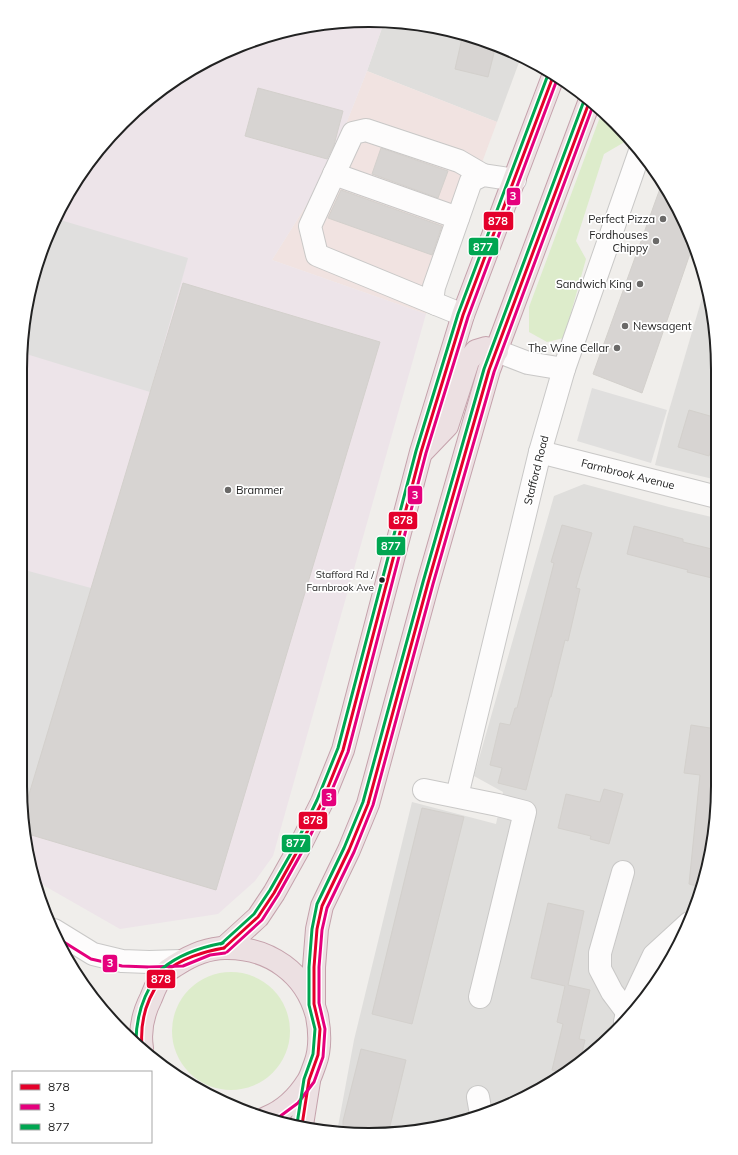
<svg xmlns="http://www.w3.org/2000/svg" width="738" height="1155" font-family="Mulish,sans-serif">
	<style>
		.residential { fill: #dfdedc }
		.commercial { fill: #f1e3e1 }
		.industrial { fill: #ede4e9 }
		.grass { fill: #ddeccb }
		.parking { fill: #e0dfde }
		.building { fill: #d7d4d2; stroke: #d3d0cc }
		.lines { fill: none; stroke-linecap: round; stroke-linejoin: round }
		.minor-casing { stroke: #c9c8c7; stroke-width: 24 }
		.highway-casing { stroke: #c5a2ac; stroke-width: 24 }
		.minor { stroke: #fdfcfc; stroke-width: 22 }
		.highway { stroke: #ece0e2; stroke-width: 22 }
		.bus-1-casing { stroke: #fff; stroke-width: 6 }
		.bus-2-casing { stroke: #fff; stroke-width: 6 }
		.bus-3-casing { stroke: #fff; stroke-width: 6 }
		.bus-1 { stroke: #e4002b; stroke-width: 3 }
		.bus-2 { stroke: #e5007d; stroke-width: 3 }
		.bus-3 { stroke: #00a651; stroke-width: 3 }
		.poi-dot { fill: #6a6968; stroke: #fff; stroke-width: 1.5 }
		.bus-dot { fill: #222; stroke: #fff; stroke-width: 1.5 }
		.labels { text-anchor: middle; stroke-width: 3.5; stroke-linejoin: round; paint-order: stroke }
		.bus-label { font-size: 10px; fill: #222; stroke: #fff; text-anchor: end }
		.poi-label { font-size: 11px; fill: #222; stroke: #fff; text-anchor: end }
		.street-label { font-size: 11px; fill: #222; stroke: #fff }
		.rim { fill: none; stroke: #222; stroke-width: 2 }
		.line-badge { stroke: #fff; stroke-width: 1.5 }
		.badge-label { font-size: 11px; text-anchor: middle; font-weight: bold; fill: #fff }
	</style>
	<rect width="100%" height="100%" fill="#f0eeeb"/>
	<g class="residential">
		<polygon points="384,22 414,23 481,38 521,57 497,122 367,71"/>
		<polygon points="707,281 717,346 717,480 655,465 667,417"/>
		<polygon points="584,484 669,507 716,518 715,831 691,920 632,1016 563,1076 460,1123 346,1134 337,1132 354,1040 412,802 496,824 503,792 474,776 554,496"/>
	</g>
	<polygon class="commercial" points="367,71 497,122 426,314 272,260 327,172"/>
	<polygon class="industrial" points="346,21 384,22 367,71 327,172 272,260 426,314 273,856 255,881 218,914 120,929 36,881 20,786 23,323 47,235 106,139 156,92 214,56 278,32"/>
	<g class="grass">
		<polygon points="603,111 628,138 628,140 604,154 576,241 586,259 564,338 547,342 529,332 529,307 600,117"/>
		<circle cx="231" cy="1031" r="59"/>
	</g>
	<g class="parking">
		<polygon points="57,219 188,258 150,392 23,353 23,323 47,235"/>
		<polygon points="592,388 667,410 651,463 577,441"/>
		<polygon points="21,569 91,588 25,808 24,808 20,786"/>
	</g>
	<g class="building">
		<polygon points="463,34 481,38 496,45 488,77 455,69"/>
		<polygon points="258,88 343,111 334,145 327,159 245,136"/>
		<polygon points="381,148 448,171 438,198 372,174"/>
		<polygon points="662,183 682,214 693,245 642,393 593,374"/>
		<polygon points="341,190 442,226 432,255 328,218"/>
		<polygon points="183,283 380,342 216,890 28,834 24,811"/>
		<polygon points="689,410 717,418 717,431 709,456 678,447"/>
		<polygon points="562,525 592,533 576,588 580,589 568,641 565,640 551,697 550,697 526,790 498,783 502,768 490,765 500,723 510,725 515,708 517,708 554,563 551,562"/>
		<polygon points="634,526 683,539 683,542 716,550 716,579 687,572 688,570 627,554"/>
		<polygon points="691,725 716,729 715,831 700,887 689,884 700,775 684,773"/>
		<polygon points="604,789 623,794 609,844 590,839 591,836 558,828 566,794 600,802"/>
		<polygon points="422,808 464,817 412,1024 372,1014"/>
		<polygon points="548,903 584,911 568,985 590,990 579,1039 585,1040 580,1061 566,1074 552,1070 563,1024 557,1022 565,986 531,978"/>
		<polygon points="361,1049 406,1060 389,1130 346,1134 343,1134 343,1121"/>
	</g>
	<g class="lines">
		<defs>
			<g id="minor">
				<polyline points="334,174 458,218"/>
				<polyline points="436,304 317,255 310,226 353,133 366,130 459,161 483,175"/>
				<polyline points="463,315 436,304 432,301 434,287 471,181 483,175 515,180"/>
				<polyline points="497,351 528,363 564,369"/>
				<polyline points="540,452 717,497"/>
				<polyline points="424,790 498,805 525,812 480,997"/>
				<polyline points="457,796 540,452 564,369 640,151"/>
				<polyline points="623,872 600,953 600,969 612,992 627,1012"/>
				<polyline points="54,930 93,954 122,961 149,962 182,961"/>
				<polyline points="625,1022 627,1012 654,955 689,923"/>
				<polyline points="478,1097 481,1114"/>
			</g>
			<g id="highway">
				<polyline points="424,450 447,426 468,361 476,351 486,348 497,351"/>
				<polyline points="224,948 258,917 274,893 298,850 322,802 343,750 421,452 463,315 554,74"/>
				<polyline points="314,1004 314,967 317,929 322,906 349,850 368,804 428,583 489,370 590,100"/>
				<path d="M142,1048C139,1030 143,1014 151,998C154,990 160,977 166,972C169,969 173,967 176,965C190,956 208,948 225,948C269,947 306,973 317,1016C320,1032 321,1048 315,1064C313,1069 311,1076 308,1081C298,1097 284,1111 266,1118"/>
				<polyline points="302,1125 309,1081"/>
			</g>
		</defs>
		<use href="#minor" class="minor-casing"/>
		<use href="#highway" class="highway-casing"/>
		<use href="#minor" class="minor"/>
		<use href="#highway" class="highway"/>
		<defs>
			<g id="bus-1">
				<polyline points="224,948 258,917 274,893 298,850 322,802 343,750 421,452 463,315 554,74"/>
				<path d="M142,1047C140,1023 146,1000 160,981C162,978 163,975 165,973C178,959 206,951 224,948"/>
				<polyline points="302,1125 309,1080 318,1055 320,1029 314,1004 314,967 317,929 322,906 349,850 368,804 428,583 489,370 590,100"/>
			</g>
			<g id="bus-2">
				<polyline points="59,939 91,959 122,966 149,967 183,966 210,955 225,953"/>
				<polyline points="227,952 262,920 278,895 302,852 326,804 348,752 426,453 468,317 558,77"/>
				<polyline points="275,1120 298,1103 314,1082 323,1057 325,1029 319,1003 319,967 322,930 327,908 354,852 373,805 433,584 494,372 594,103"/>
			</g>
			<g id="bus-3">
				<polyline points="221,944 254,914 270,890 294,848 317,800 338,748 416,451 458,314 549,72"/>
				<path d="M136,1042C136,1019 143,996 156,977C158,974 160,970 163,968C180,954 202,947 223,943"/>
				<polyline points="297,1124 304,1079 313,1054 315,1029 309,1005 309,967 312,929 317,904 344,848 363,802 423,582 484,369 585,98"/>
			</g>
		</defs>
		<use href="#bus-1" class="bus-1-casing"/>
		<use href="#bus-2" class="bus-2-casing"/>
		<use href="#bus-3" class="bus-3-casing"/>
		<use href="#bus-1" class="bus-1"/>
		<use href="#bus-2" class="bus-2"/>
		<use href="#bus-3" class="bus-3"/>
	</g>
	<g class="poi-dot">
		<circle cx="663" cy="219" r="4"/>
		<circle cx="656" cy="241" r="4"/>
		<circle cx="640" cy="284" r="4"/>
		<circle cx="625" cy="326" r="4"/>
		<circle cx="617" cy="348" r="4"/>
		<circle cx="228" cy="490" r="4"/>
	</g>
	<circle class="bus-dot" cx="382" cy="580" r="3.5"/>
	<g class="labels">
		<g class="bus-label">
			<text x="374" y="578">Stafford Rd /<tspan x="374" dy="13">Farnbrook Ave</tspan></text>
		</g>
		<g class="poi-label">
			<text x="655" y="223">Perfect Pizza</text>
			<text x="648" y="239">Fordhouses<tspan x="648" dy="13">Chippy</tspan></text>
			<text x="632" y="288">Sandwich King</text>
			<text x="633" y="330" text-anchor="start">Newsagent</text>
			<text x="609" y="352">The Wine Cellar</text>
			<text x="236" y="494" text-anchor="start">Brammer</text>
		</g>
		<g class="street-label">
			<text transform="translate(536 470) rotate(-76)" y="4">Stafford Road</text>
			<text transform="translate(628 474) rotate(14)" y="4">Farmbrook Avenue</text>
		</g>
	</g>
	<path d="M0 0H738V1155H0ZM369 27H369A342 342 0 0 1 711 369V786A342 342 0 0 1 369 1128H369A342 342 0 0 1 27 786V369A342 342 0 0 1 369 27Z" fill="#fff" fill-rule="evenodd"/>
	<path class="rim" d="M369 27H369A342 342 0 0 1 711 369V786A342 342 0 0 1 369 1128H369A342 342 0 0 1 27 786V369A342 342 0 0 1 369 27Z"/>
	<g class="line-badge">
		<rect x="506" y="187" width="15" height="19" rx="4" fill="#e5007d"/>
		<rect x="483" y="211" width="31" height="20" rx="4" fill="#e4002b"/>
		<rect x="468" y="237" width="31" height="19" rx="4" fill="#00a651"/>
		<rect x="407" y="485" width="16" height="20" rx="4" fill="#e5007d"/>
		<rect x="388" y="511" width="30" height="19" rx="4" fill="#e4002b"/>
		<rect x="376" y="536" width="30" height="20" rx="4" fill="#00a651"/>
		<rect x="321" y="788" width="16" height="19" rx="4" fill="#e5007d"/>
		<rect x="298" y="811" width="30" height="19" rx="4" fill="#e4002b"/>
		<rect x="281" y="834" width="30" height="19" rx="4" fill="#00a651"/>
		<rect x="102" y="954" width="16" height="19" rx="4" fill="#e5007d"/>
		<rect x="146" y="969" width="30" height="20" rx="4" fill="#e4002b"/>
	</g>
	<g class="badge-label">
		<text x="513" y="200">3</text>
		<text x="498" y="225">878</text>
		<text x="483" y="251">877</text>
		<text x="415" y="499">3</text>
		<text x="403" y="524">878</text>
		<text x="391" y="550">877</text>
		<text x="329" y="801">3</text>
		<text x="313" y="824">878</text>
		<text x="296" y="847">877</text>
		<text x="110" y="967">3</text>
		<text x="161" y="983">878</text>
	</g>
	<rect x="12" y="1071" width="140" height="72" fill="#ffffff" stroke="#a7a7a7"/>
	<rect x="20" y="1084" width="20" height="6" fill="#e4002b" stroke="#a7a7a7"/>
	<text x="48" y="1091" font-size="12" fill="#222222">878</text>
	<rect x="20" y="1104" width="20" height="6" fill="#e5007d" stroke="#a7a7a7"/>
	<text x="48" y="1111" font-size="12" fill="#222222">3</text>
	<rect x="20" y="1124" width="20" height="6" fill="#00a651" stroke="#a7a7a7"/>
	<text x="48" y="1131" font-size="12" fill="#222222">877</text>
</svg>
